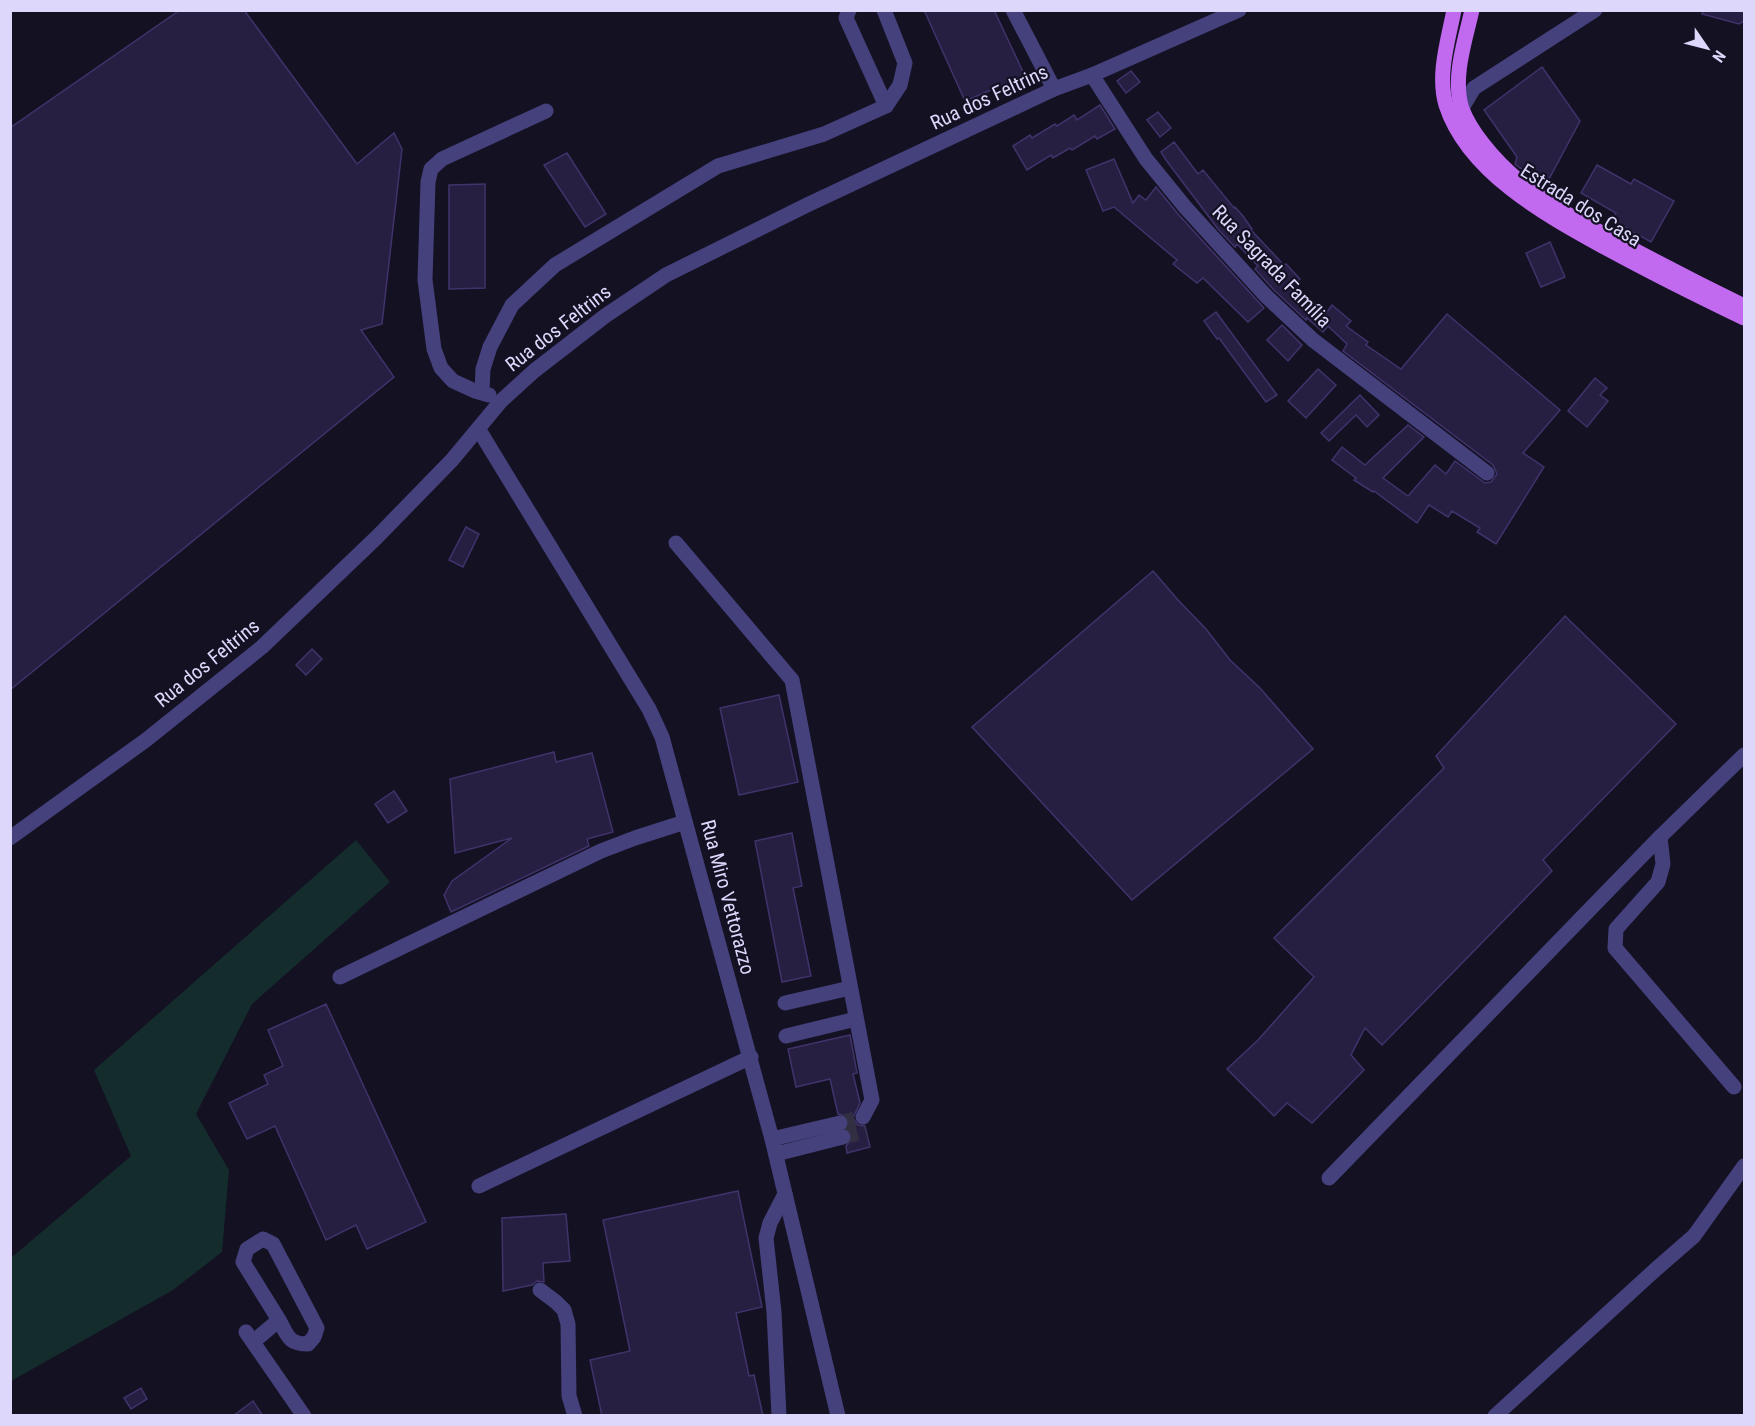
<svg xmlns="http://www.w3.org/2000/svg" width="1755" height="1426" font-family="'Roboto Condensed',sans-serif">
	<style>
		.green { fill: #142c2c }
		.building { fill: #271f42; stroke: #40336b; stroke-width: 1.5 }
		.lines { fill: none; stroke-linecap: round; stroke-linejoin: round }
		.minor-tunnel { stroke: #322f43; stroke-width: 15; stroke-dasharray: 15 8; stroke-linecap: butt }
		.minor { stroke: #45417d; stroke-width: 15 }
		.major { stroke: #c169ef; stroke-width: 15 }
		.labels { text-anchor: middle; stroke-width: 4.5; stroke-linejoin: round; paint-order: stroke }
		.street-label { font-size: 20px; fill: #dcd7fb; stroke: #141123 }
	</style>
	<rect width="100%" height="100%" fill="#141123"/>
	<polygon class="green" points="356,840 390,882 252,1004 196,1114 229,1170 222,1252 173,1290 11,1381 11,1258 131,1156 94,1070"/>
	<g class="building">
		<polygon points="180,10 244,10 357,164 394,133 402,149 382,324 361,330 394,377 10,690 10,128"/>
		<polygon points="924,10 994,10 1025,76 965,101"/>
		<polygon points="1703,10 1744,10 1744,21 1739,24 1702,14"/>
		<polygon points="1542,67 1580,121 1549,179 1520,168 1515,164 1517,157 1484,110"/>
		<polygon points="1131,71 1140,82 1126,93 1117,81"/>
		<polygon points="1100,105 1115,129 1097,139 1095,136 1072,150 1070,148 1053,158 1051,155 1027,170 1013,146 1030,135 1032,138 1055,124 1057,126 1074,115 1077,120"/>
		<polygon points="1158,112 1171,128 1160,137 1147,120"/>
		<polygon points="1174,142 1198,174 1203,170 1234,208 1235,207 1243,216 1252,229 1251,230 1284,265 1286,264 1300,279 1294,285 1326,313 1332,305 1351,321 1346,326 1368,342 1366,345 1401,369 1447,314 1560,410 1523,453 1544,467 1496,544 1477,532 1480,528 1452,511 1448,517 1429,505 1417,523 1374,491 1373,492 1354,480 1356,478 1332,460 1342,447 1365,465 1408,425 1424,437 1383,478 1408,496 1435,465 1446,474 1455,461 1485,483 1491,482 1497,474 1493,465 1343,351 1347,344 1328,326 1323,332 1307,318 1306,320 1273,289 1255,269 1258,266 1237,244 1235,247 1218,229 1166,160 1161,152"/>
		<polygon points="567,153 606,214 585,227 544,165"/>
		<polygon points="1114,159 1133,203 1139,195 1146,200 1156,187 1178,214 1264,308 1248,322 1203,278 1197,283 1173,264 1177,260 1114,207 1103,211 1086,170"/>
		<polygon points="1597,165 1631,184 1634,179 1674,201 1651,242 1612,220 1616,213 1581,193"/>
		<polygon points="485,184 485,288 449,289 449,185"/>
		<polygon points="1550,242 1565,277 1541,287 1526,253"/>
		<polygon points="1216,312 1277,395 1266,402 1219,338 1217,339 1204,321"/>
		<polygon points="1282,325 1302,345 1288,361 1267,340"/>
		<polygon points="1318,369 1336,385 1306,418 1288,401"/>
		<polygon points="1595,378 1607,388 1600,395 1608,401 1587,427 1568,411"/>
		<polygon points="1360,395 1379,415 1367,427 1356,415 1329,441 1321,433"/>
		<polygon points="466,527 479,534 463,567 449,560"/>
		<polygon points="1153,571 1178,600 1206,629 1230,660 1260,688 1313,749 1132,900 972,727"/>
		<polygon points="1565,616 1676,724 1543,860 1552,871 1382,1045 1365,1028 1351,1055 1364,1070 1312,1123 1287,1103 1274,1116 1227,1069 1258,1040 1314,977 1274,938 1444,768 1436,756"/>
		<polygon points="312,649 322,659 306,675 296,665"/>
		<polygon points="779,695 798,782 739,795 720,708"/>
		<polygon points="554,752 556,762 592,753 613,832 587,839 589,846 451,912 444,895 452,881 512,838 455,853 450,779"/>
		<polygon points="394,791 407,811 388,823 375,804"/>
		<polygon points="792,833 802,886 793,888 811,976 782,982 755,841"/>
		<polygon points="326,1004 426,1222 367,1249 356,1225 326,1240 275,1126 247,1139 229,1103 268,1084 264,1075 283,1066 268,1030"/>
		<polygon points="850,1035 857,1073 853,1074 860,1103 853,1118 858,1125 865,1126 870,1147 847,1153 846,1146 852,1139 852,1134 848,1129 850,1121 847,1116 838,1114 830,1079 796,1087 788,1049"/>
		<polygon points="738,1191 762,1307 736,1313 749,1376 754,1375 763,1416 602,1416 590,1360 630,1351 603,1220"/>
		<polygon points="566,1214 570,1261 543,1263 544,1282 537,1281 532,1285 503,1291 502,1218"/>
		<polygon points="141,1388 147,1399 131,1409 124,1398"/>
		<polygon points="253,1401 263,1416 233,1416"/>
	</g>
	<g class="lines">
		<g class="minor-tunnel">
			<polyline points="840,1123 863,1117"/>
			<polyline points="843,1137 866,1131"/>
		</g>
		<g class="minor">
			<polyline points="849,10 846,18 886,106"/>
			<polyline points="1013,10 1054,89"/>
			<polyline points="1092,75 1146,159 1185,207 1266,296 1313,340 1487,473"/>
			<polyline points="1462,108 1474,88 1595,10"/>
			<polyline points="482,392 483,369 490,347 512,305 555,265 718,166 824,134 886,106 900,85 905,63 884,10"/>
			<polyline points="489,395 475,391 453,381 441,368 434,349 425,280 428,182 431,169 442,159 546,111"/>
			<polyline points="479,430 649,709 662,737 772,1139 838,1416"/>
			<polyline points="676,543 792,680 872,1100 863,1117"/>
			<polyline points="1660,837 1663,864 1658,882 1616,929 1615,948 1734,1087"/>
			<polyline points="10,838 146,740 262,647 377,537 452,460 501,401 534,371 605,316 666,275 807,205 1054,89 1092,75 1239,10"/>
			<polyline points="340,977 601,851 635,838 685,822"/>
			<polyline points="785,1003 850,988"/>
			<polyline points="786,1036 856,1019"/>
			<polyline points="772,1139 840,1123"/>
			<polyline points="776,1154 843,1137"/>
			<polyline points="1329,1178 1660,837 1744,755"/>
			<polyline points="479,1186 751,1057"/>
			<polyline points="540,1290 556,1302 564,1310 568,1324 569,1396 575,1416"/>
			<polyline points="246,1332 304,1416"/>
			<path d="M253,1342L279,1320C288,1336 288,1344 308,1344L314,1337L317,1328L273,1244L263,1239L247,1249L243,1262L279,1320"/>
			<polyline points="779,1416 774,1312 766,1238 770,1223 785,1194"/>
			<polyline points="1495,1416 1655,1270 1694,1236 1744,1166"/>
		</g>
		<g class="major">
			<path d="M1454,10C1448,41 1437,75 1446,105C1468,173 1548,216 1606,248C1652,273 1698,296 1744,318"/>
			<path d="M1472,10C1465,41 1452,78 1462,109C1467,122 1475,134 1483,144C1520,192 1574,219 1627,246C1666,267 1705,287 1744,306"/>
		</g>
	</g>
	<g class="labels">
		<g class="street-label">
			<text transform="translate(989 97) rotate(-25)" y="7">Rua dos Feltrins</text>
			<text transform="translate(1581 205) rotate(32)" y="7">Estrada dos Casa</text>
			<text transform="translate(1272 266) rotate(46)" y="7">Rua Sagrada Família</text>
			<text transform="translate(558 328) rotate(-38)" y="7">Rua dos Feltrins</text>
			<text transform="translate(207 663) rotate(-39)" y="7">Rua dos Feltrins</text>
			<text transform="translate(728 897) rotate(75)" y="7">Rua Miro Vettorazzo</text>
		</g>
	</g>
	<rect width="1755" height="1426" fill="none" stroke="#dcd7fb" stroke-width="24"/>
	<g transform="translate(1707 48) rotate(125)" stroke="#141123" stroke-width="4.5" paint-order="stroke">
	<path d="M0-4.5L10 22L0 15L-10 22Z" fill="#dcd7fb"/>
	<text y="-9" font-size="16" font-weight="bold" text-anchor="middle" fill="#dcd7fb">N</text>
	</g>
</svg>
